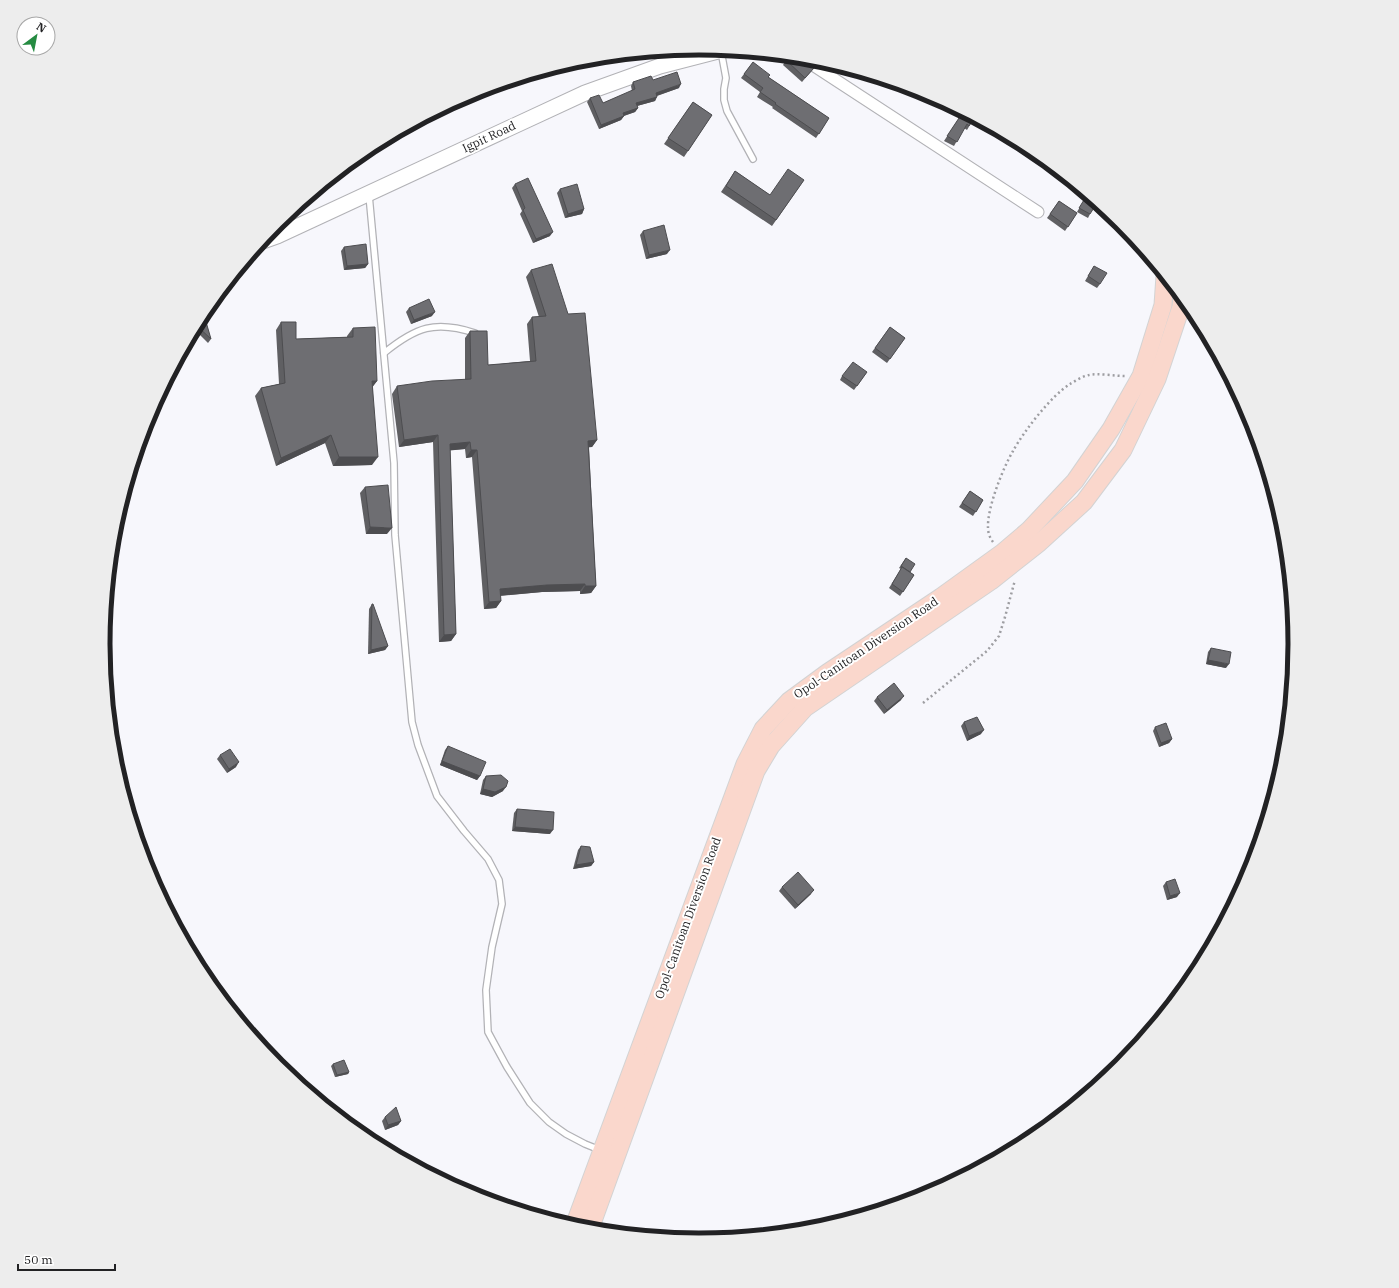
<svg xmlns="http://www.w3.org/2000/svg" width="1399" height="1288" font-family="'IBM Plex Serif',serif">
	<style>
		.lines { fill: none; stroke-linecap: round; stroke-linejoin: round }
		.lane-casing { stroke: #b2b2b6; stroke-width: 8 }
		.street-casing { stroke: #b2b2b6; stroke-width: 13 }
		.secondary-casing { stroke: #b2b2b6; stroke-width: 17 }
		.primary-casing { stroke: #d3d3d3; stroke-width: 19 }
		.path { stroke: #9e9ea2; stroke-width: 2.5; stroke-dasharray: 2 3; stroke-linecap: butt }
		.lane { stroke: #fff; stroke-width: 5.5 }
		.street { stroke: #fff; stroke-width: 11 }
		.secondary { stroke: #fff; stroke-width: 15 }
		.primary { stroke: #fad7cc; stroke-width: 17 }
		.wall { fill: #5f5f62 }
		.shaded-wall { fill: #4d4d50 }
		.building { fill: #6e6e72; stroke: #4d4d50 }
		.labels { text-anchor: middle; stroke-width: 4; stroke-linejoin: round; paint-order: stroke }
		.street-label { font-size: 12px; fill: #222224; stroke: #fff }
		.rim { fill: none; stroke: #222224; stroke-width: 5 }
	</style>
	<rect width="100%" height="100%" fill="#f7f7fc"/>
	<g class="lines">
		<defs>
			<g id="lane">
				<polyline points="721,51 726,78 724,89 724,100 727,111 753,159"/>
				<polyline points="369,195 394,463 395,535 412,722 418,745 437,796 464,831 488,859 499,880 502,904 492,947 486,990 488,1032 507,1067 530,1103 549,1122 566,1134 585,1144 600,1150"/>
				<path d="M384,353C416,327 435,320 475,333"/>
			</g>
			<polyline id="street" points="802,58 1038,212"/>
			<polyline id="secondary" points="263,241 277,236 585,93 660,66 722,50"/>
			<g id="primary">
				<polyline points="574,1226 745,764 763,729 789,701 827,673 941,597 1002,553 1029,530 1075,481 1111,429 1141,376 1163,305 1165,276"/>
				<polyline points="590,1229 756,771 771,746 805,708 991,581 1039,543 1084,502 1123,450 1157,379 1181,307 1182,296"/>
			</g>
		</defs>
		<use href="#lane" class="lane-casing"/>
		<use href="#street" class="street-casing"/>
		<use href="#secondary" class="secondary-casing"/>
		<use href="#primary" class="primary-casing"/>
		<g class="path">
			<path d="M993,542C990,538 988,533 988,528C987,508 1003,468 1013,451C1024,431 1051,396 1070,384C1075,381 1083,376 1089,375C1097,373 1116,376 1125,376"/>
			<polyline points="923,703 987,651 999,636 1005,617 1015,580"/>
		</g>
		<use href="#lane" class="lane"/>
		<use href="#street" class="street"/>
		<use href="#secondary" class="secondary"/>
		<use href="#primary" class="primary"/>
	</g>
	<g class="wall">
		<polygon points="786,60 814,68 802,82 783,65"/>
		<polygon points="753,62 768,77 829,118 816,138 772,108 773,107 757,97 760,92 741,78"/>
		<polygon points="653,80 679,88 657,96 655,101 637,106 638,108 635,112 624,116 621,120 599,129 587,102 590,98 603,103 632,91 631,86 633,82"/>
		<polygon points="693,102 712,115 684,157 664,144"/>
		<polygon points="963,112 974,118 967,130 964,128 954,146 944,141"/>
		<polygon points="735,171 770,195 804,180 772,226 721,192"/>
		<polygon points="515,184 550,236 533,243 520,214 522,211 512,188"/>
		<polygon points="560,189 584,209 582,214 565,218 557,193"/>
		<polygon points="1087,195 1090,214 1088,218 1077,212"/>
		<polygon points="1059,201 1077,213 1065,231 1047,218"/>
		<polygon points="643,231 667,254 646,259 640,235"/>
		<polygon points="344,247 368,264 365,268 344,270 341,251"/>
		<polygon points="1094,266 1100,284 1097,288 1085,281"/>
		<polygon points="531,270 597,440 592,447 589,447 596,586 591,593 580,594 580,591 542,592 500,596 501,601 496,608 484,609 472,457 466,458 465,449 450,450 456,634 451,641 439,642 433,442 399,447 392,394 397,386 465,380 465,338 470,331 488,365 530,361 527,324 532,317 539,317 526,277"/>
		<polygon points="227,285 220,301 217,305 213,302"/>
		<polygon points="409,308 432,316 411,324 406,312"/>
		<polygon points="203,315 211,339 208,343 195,330"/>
		<polygon points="281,322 296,339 347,337 347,336 353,328 377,381 373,386 372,465 333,466 325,443 276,466 255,396 261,388 279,384 276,330"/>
		<polygon points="890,327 905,338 887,363 872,352"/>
		<polygon points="867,372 854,390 840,380 842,376"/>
		<polygon points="365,487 387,534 366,534 360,493"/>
		<polygon points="970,491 983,500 973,516 959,507"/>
		<polygon points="906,558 910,572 914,575 900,596 889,588 901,569 899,568"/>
		<polygon points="372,604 388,646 385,650 368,654 369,609"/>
		<polygon points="1211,648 1226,668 1206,664 1208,652"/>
		<polygon points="877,697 901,700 884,714 874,701"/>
		<polygon points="964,722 981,734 967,741 961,726"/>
		<polygon points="1155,727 1172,739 1169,743 1159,747 1153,731"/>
		<polygon points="448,746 480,776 477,780 440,765 445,750"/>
		<polygon points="220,755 236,767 227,773 217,759"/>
		<polygon points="486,776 503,791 492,797 480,794 483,780"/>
		<polygon points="517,809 550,834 512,831 514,813"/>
		<polygon points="581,846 594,862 591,866 573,869 578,850"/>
		<polygon points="1166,882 1177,897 1167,900 1163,886"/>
		<polygon points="782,887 811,894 795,909 779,891"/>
		<polygon points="333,1064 349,1072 348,1074 335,1077 331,1066"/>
		<polygon points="385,1117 401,1121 398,1125 385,1130 382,1121"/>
	</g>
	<g class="shaded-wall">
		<polygon points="681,84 679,88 653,97 656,93"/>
		<polygon points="657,97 655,101 633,107 636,103"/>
		<polygon points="638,108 635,112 620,117 623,113"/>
		<polygon points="624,116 621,120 599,129 601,125"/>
		<polygon points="584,209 582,214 565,218 568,214"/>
		<polygon points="553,232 550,236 533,243 536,239"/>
		<polygon points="670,250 667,254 646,259 649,255"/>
		<polygon points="368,264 365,268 344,270 347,266"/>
		<polygon points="435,312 432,316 411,324 414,320"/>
		<polygon points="372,381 377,381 371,389"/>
		<polygon points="331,435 325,443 276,466 281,458"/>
		<polygon points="438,435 433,442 399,447 404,440"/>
		<polygon points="597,440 592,447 583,448 588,441"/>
		<polygon points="470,442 465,449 445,451 450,444"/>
		<polygon points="471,450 477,450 472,457 466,458"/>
		<polygon points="339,457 378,457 372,465 333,466"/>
		<polygon points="370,527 392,528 387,534 366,534"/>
		<polygon points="585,584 580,591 542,592 495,596 500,589 547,585"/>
		<polygon points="585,586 596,586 591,593 580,594"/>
		<polygon points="501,601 496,608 484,609 489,602"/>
		<polygon points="456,634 451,641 439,642 444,635"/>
		<polygon points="388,646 385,650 368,654 371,650"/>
		<polygon points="1208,660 1229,664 1226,668 1206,664"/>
		<polygon points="904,696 901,700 884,714 887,710"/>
		<polygon points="984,730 981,734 967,741 969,736"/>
		<polygon points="1172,739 1169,743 1159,747 1161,743"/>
		<polygon points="442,761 480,776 477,780 440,765"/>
		<polygon points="239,762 236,767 227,773 229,769"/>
		<polygon points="506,787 503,791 492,797 480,794 483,789"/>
		<polygon points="515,827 553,830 550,834 512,831"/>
		<polygon points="594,862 591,866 573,869 576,865"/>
		<polygon points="814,890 811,894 795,909 798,905"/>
		<polygon points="1180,893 1177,897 1167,900 1170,896"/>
		<polygon points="349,1072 348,1074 335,1077 337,1075"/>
		<polygon points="401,1121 398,1125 385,1130 388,1125"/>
	</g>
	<g class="building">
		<polygon points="789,57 800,58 814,68 805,78 786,60"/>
		<polygon points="753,62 770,75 768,77 829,118 819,134 775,104 776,103 760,92 763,88 744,74"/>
		<polygon points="677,72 681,84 656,93 657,97 636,103 638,108 623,113 624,116 601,125 590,98 599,95 603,103 635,89 633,82 651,76 653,80"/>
		<polygon points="693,102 712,115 688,151 668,138"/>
		<polygon points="963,112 974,118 969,126 967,124 957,142 947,136"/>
		<polygon points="788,169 804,180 776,220 726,186 735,171 770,195"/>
		<polygon points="528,178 553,232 536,239 523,210 525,208 515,184"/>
		<polygon points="577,184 584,209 568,214 560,189"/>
		<polygon points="1087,195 1097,203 1090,214 1079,208"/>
		<polygon points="1059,201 1077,213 1068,227 1050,214"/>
		<polygon points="664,225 670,250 649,255 643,231"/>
		<polygon points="366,244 368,264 347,266 344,247"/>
		<polygon points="552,264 568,314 585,313 597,440 588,441 596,586 585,586 585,584 547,585 500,589 501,601 489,602 477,450 471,450 470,442 450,444 456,634 444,635 438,435 404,440 397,386 432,381 471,379 470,331 487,331 488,365 536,361 532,317 546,316 531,270"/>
		<polygon points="1094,266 1107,273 1100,284 1088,276"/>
		<polygon points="227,285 229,287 220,301 216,298"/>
		<polygon points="429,299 435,312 414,320 409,308"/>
		<polygon points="203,315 204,315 211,339 197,326"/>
		<polygon points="281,322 296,322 296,339 353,337 353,328 375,327 377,381 372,381 378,457 339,457 331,435 281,458 261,388 285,383"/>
		<polygon points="890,327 905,338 890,359 875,348"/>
		<polygon points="853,362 867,372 857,386 842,376"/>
		<polygon points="388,485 392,528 370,527 365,487"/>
		<polygon points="970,491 983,500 976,512 962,503"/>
		<polygon points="906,558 915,564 910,572 901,566"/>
		<polygon points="902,567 914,575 903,592 892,584"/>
		<polygon points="372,604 373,604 388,646 371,650"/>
		<polygon points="1211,648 1231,652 1229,664 1208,660"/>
		<polygon points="894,683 904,696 887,710 877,697"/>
		<polygon points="977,717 984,730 969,736 964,722"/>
		<polygon points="1166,723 1172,739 1161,743 1155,727"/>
		<polygon points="448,746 486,762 480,776 442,761"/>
		<polygon points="230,749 239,762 229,769 220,755"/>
		<polygon points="501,775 508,781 506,787 495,792 483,789 486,776"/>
		<polygon points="517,809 554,812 553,830 515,827"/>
		<polygon points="581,846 590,847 594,862 576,865"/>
		<polygon points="798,872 814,890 798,905 782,887"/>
		<polygon points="1175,879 1180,893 1170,896 1166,882"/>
		<polygon points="344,1060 349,1072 337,1075 333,1064"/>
		<polygon points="396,1107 401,1121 388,1125 385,1117"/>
	</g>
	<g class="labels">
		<g class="street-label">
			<text transform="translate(489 137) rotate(-25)" y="4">Igpit Road</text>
			<text transform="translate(866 648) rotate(-34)" y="4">Opol-Canitoan Diversion Road</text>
			<text transform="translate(688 918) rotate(-70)" y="4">Opol-Canitoan Diversion Road</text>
		</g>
	</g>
	<path d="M0 0H1399V1288H0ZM110 644a589 589 0 1 1 1178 0a589 589 0 1 1-1178 0Z" fill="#ededed" fill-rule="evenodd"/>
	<path class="rim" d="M110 644a589 589 0 1 1 1178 0a589 589 0 1 1-1178 0Z"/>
	<g transform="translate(36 36) rotate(32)"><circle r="19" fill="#ffffff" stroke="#a7a7a7"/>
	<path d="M0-3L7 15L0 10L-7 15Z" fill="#258b41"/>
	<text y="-6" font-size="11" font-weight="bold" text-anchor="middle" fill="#222224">N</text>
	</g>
	<path d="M18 1264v6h97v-6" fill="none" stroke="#222224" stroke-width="2"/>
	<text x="24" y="1264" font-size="12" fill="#222224" stroke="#ffffff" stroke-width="3" paint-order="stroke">50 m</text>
</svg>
